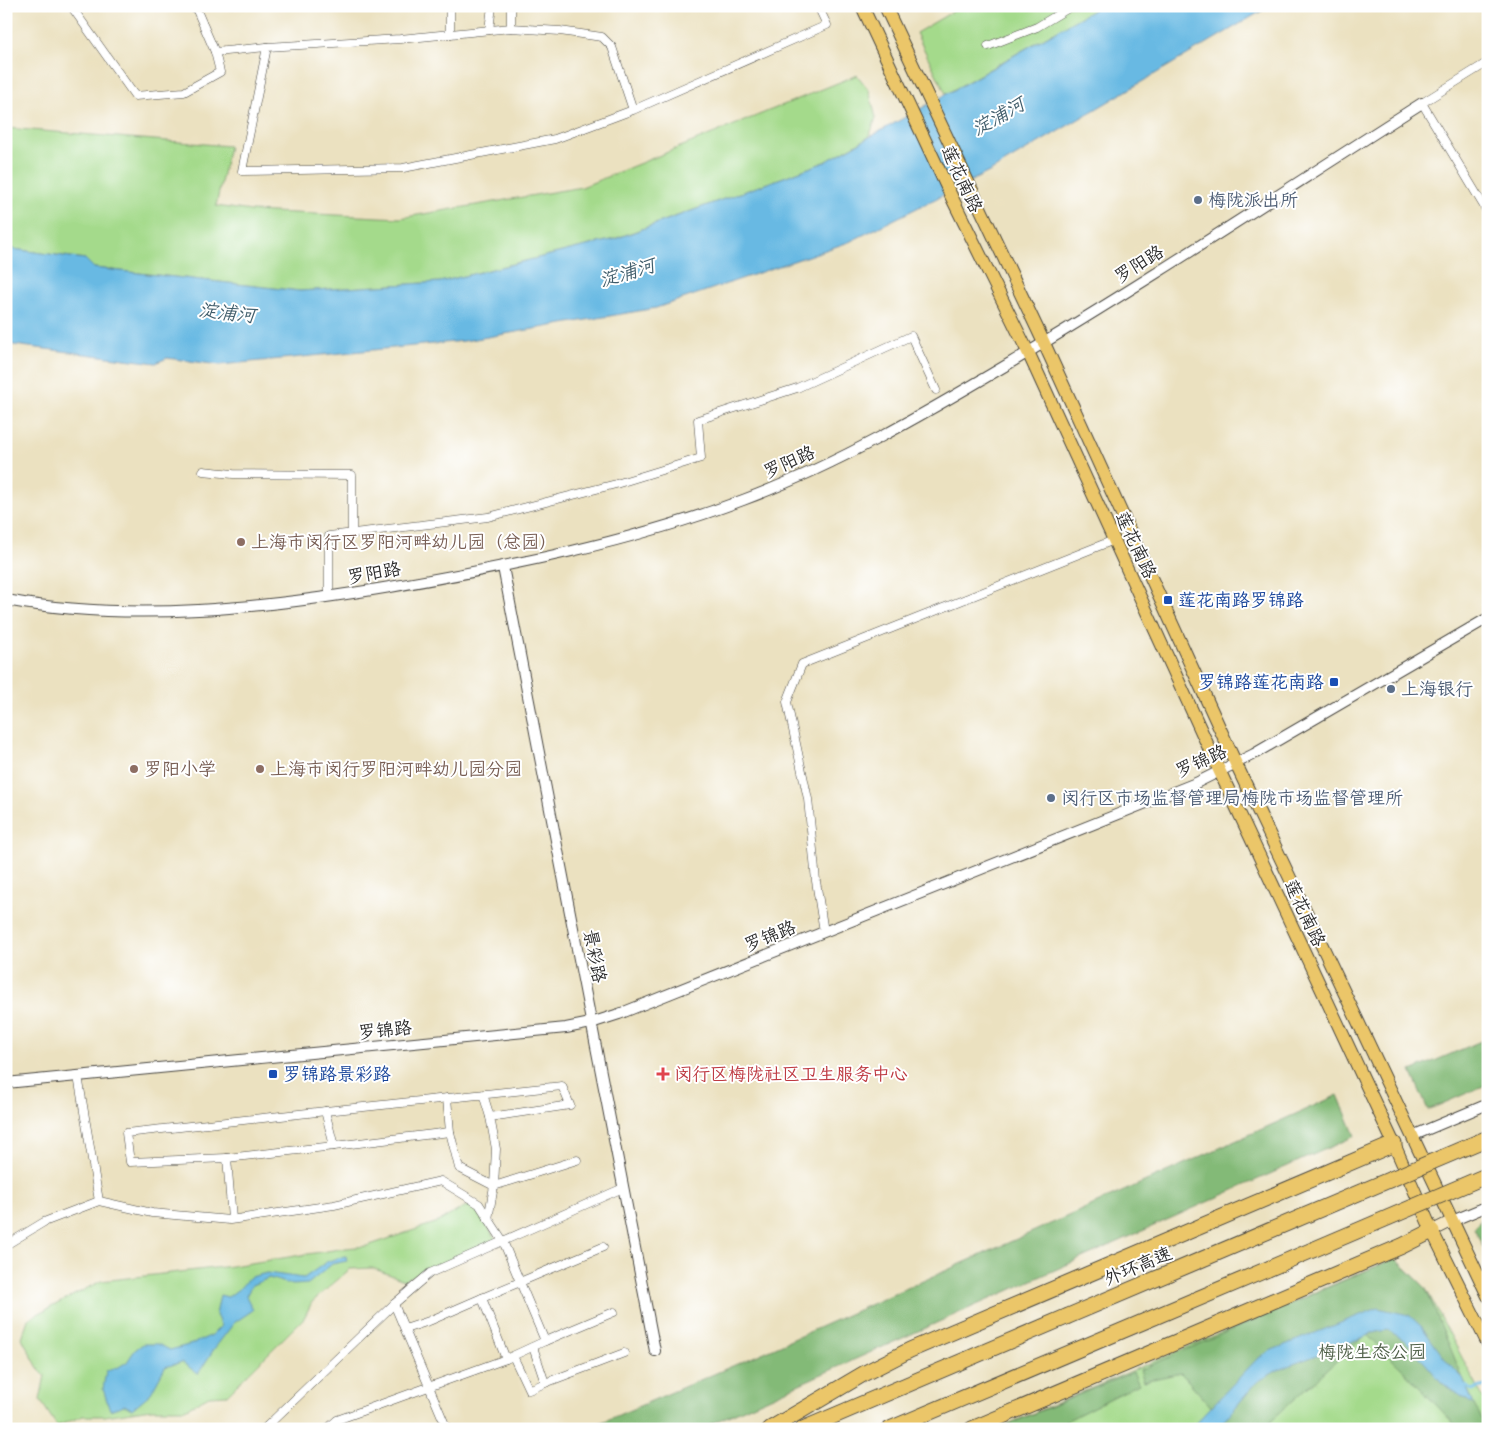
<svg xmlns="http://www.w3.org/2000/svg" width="1494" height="1435" font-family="Delius,'LXGW WenKai TC',sans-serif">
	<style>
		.green { fill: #a4da8b; stroke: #68825b }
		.forest { fill: #83ba77; stroke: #577251 }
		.water { fill: #68b9e3; stroke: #4a7287 }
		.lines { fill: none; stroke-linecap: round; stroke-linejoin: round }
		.stream { stroke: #68b9e3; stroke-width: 3 }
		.minor-casing { stroke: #484641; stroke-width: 9 }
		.tertiary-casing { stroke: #484641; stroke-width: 12 }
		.secondary-casing { stroke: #484641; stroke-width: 13 }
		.primary-casing { stroke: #484641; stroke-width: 14 }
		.motorway-casing { stroke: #484641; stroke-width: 17 }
		.minor { stroke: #fff; stroke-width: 8 }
		.tertiary { stroke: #fff; stroke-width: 10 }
		.secondary { stroke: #f7e8c3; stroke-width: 11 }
		.primary { stroke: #ebc669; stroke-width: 12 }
		.motorway { stroke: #ebc669; stroke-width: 15 }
		.motorway-bridge-casing { stroke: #484641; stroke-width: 17; stroke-linecap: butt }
		.motorway-bridge { stroke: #ebc669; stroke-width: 15 }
		.service-dot { fill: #5c6f8a; stroke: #fff; stroke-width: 2 }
		.education-dot { fill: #8d6e63; stroke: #fff; stroke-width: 2 }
		.transit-dot { fill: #1a4fb4; stroke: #fff; stroke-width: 2 }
		.health-dot { fill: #e0444e; stroke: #fff; stroke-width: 2 }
		.labels { text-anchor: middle; stroke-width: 4; stroke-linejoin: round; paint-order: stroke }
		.street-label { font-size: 18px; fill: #2b2b2b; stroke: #fff }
		.service-label { font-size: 18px; fill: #4e5e75; stroke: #fff; text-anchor: start }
		.education-label { font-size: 18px; fill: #785e54; stroke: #fff; text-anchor: start }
		.transit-label { font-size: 18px; fill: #164399; stroke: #fff; text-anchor: start }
		.health-label { font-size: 18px; fill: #be3a42; stroke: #fff; text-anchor: start }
		.park-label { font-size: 18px; fill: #4f6048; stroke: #fff }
		.water-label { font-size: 19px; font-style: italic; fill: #405d6b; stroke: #fff }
	</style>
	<rect width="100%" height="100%" fill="#fff"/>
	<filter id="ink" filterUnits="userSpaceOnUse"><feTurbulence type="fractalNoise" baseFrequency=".02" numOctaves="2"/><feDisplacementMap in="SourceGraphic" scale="10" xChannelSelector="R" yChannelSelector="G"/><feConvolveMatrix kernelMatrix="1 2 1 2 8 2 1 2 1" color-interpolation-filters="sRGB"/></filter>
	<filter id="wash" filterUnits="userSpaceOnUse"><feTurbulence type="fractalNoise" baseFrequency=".0096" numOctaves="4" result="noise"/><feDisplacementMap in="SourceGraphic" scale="20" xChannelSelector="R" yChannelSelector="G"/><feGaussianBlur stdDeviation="1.12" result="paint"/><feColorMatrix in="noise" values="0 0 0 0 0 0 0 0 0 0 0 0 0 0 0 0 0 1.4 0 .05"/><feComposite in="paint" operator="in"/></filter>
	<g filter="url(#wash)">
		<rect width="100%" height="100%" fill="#ebe1c0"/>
		<g class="green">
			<polygon points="962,6 1100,6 946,94 916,33"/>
			<polygon points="857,75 869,90 876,118 869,137 825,162 614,239 440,282 300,291 94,268 85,259 6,248 6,128 229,146 216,206 251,211 400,218 582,187"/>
			<polygon points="468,1205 477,1211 496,1239 404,1280 372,1268 350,1269 312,1302 304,1318 227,1395 209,1396 185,1409 152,1409 105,1416 83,1416 57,1426 40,1400 45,1375 38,1368 22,1338 28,1319 101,1281 232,1266 346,1248 367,1246 438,1222"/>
			<polygon points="1395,1258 1425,1287 1488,1407 1488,1429 996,1429"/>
		</g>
		<g class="forest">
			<polygon points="1488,1038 1488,1084 1428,1110 1411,1071"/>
			<polygon points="1338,1095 1355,1136 699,1429 586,1429 751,1358"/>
			<polygon points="1488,1210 1488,1256 1474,1228"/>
			<polygon points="1395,1258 1425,1287 1474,1405 1488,1429 1459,1429 1402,1369 1366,1334 1262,1429 1231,1429 1181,1373 1144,1381 1140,1370"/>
			<polygon points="1133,1372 1139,1384 1050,1429 997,1429"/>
		</g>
		<g class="water">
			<polygon points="1100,6 1270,6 991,171 849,242 656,308 464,341 220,365 167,358 156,363 6,344 6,248 85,259 94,268 300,291 440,282 615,239 825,162 952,91"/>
			<polygon points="346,1256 347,1261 332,1264 308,1284 293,1285 269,1278 252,1285 246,1296 253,1310 234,1323 214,1349 198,1374 182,1362 165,1367 151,1393 132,1409 124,1405 110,1410 103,1389 106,1371 117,1368 127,1362 135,1350 143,1344 158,1344 170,1350 192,1344 212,1335 221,1326 216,1315 220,1295 228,1297 240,1288 250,1277 267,1273 304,1278 328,1261"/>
			<polygon points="1378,1308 1409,1315 1422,1327 1447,1362 1463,1378 1474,1405 1442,1383 1407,1342 1388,1330 1377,1332 1278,1370 1257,1382 1217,1429 1190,1429 1257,1359 1272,1350"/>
		</g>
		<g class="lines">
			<polyline class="stream" points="1464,1385 1472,1390 1488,1385"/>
		</g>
	</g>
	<g filter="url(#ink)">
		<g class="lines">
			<defs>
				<g id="minor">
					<polyline points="71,6 135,96 184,92 220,72 215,52"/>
					<polyline points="195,6 215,52 267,47"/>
					<polyline points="511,6 511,28"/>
					<polyline points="489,30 492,6"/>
					<polyline points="450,34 450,6"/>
					<polyline points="988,46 1037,27 1072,6"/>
					<polyline points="1488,62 1422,103 1488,213"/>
					<polyline points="633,110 612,47 602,37 560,31 511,28 400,39 267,47 242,171 403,168 555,139 633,110 827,25 818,6"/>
					<polyline points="203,471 233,474 352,475 352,534"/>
					<polyline points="329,596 329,536 488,517 616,484 701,458 698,420 797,388 911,336 936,390"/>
					<polyline points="824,932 816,881 808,799 787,702 802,664 1114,540"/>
					<polyline points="78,1076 99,1201 152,1213 230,1220 334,1205 441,1181 479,1204 503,1241 623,1188"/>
					<polyline points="450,1132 459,1168 494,1186 496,1149 490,1117"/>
					<polyline points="334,1146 450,1132 447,1098"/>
					<polyline points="227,1158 334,1146 325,1111"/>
					<path d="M232,1219L227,1158L130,1162L126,1133C271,1117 417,1101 562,1086L570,1105L490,1117L483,1094"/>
					<polyline points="488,1219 494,1186 577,1160"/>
					<polyline points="6,1245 44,1222 99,1201"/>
					<polyline points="394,1304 447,1429"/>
					<polyline points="405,1329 429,1321 482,1298"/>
					<polyline points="545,1341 614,1312"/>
					<polyline points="513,1356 529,1390 545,1383 533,1347"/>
					<polyline points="545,1383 624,1353"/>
					<polyline points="264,1429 394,1304 430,1273 503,1241 520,1282 482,1298 506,1359 545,1341 520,1282 603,1247"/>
					<polyline points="327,1429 337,1420 506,1359"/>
				</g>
				<g id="tertiary">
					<polyline points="503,567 655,1351"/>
					<path d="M6,600C131,623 266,608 390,587C510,566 629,543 743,500C837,465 924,414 1010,363C1150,280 1285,190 1422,103"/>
					<polyline points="6,1083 566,1028 591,1023 619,1014 1196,783 1254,754 1488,618"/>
					<polyline points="1412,1136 1488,1104"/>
					<polyline points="1452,1221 1488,1206"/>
				</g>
				<polyline id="secondary" points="1432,1231 1452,1221"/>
				<g id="primary">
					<polyline points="862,6 953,200 1028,352 1220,772 1394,1144 1432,1231 1488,1344"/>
					<polyline points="885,6 1044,343 1236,764 1488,1296"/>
				</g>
				<g id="motorway">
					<polyline points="770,1429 865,1373 910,1350 1394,1144"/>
					<polyline points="803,1429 1066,1317"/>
					<polyline points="890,1429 1268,1269"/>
					<polyline points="972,1429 1402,1246 1432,1231"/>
				</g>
			</defs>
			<use href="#minor" class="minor-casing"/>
			<use href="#tertiary" class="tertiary-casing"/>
			<use href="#secondary" class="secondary-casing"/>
			<use href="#primary" class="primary-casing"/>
			<use href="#motorway" class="motorway-casing"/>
			<use href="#minor" class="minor"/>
			<use href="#tertiary" class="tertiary"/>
			<use href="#secondary" class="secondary"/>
			<use href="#primary" class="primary"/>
			<use href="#motorway" class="motorway"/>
			<defs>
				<g id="motorway-bridge">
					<polyline points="1268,1269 1488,1175"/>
					<polyline points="1066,1317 1488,1138"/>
				</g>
			</defs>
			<use href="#motorway-bridge" class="motorway-bridge-casing"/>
			<use href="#motorway-bridge" class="motorway-bridge"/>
		</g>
	</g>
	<g class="service-dot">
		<circle cx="1198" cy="200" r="5"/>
		<circle cx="1391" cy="689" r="5"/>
		<circle cx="1051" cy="798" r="5"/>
	</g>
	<g class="education-dot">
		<circle cx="241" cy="542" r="5"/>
		<circle cx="134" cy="769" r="5"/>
		<circle cx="260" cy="769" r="5"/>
	</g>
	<g class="transit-dot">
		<rect x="1163" y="595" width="10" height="10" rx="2.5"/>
		<rect x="1329" y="677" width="10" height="10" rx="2.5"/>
		<rect x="268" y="1069" width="10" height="10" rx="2.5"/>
	</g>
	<path class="health-dot" d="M660.5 1066.5h5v5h5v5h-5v5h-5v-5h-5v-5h5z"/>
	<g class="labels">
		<g class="street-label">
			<text transform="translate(962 179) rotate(65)" y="6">莲花南路</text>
			<text transform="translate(1139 264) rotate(-32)" y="6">罗阳路</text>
			<text transform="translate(789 462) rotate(-24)" y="6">罗阳路</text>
			<text transform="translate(1136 545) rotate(65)" y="6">莲花南路</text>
			<text transform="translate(374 573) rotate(-10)" y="6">罗阳路</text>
			<text transform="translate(1201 761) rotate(-24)" y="6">罗锦路</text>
			<text transform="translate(1305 913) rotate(65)" y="6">莲花南路</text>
			<text transform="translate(770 936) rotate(-22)" y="6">罗锦路</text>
			<text transform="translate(595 956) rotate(79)" y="6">景彩路</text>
			<text transform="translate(385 1030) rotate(-6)" y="6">罗锦路</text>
			<text transform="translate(1138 1266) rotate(-23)" y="6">外环高速</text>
		</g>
		<g class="service-label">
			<text x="1208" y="206">梅陇派出所</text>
			<text x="1401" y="695">上海银行</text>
			<text x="1061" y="804">闵行区市场监督管理局梅陇市场监督管理所</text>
		</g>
		<g class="education-label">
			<text x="251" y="548">上海市闵行区罗阳河畔幼儿园（总园）</text>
			<text x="144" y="775">罗阳小学</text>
			<text x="270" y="775">上海市闵行罗阳河畔幼儿园分园</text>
		</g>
		<g class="transit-label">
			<text x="1178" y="606">莲花南路罗锦路</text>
			<text x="1324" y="688" text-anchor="end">罗锦路莲花南路</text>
			<text x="283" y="1080">罗锦路景彩路</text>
		</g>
		<g class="health-label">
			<text x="674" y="1080">闵行区梅陇社区卫生服务中心</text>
		</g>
		<g class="park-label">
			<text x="1372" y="1358">梅陇生态公园</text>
		</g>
		<g class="water-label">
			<text transform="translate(998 116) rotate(-30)" y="7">淀浦河</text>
			<text transform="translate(627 272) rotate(-17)" y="7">淀浦河</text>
			<text transform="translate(227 312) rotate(6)" y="7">淀浦河</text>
		</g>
	</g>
	<rect width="1494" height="1435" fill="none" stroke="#fff" stroke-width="25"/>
</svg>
